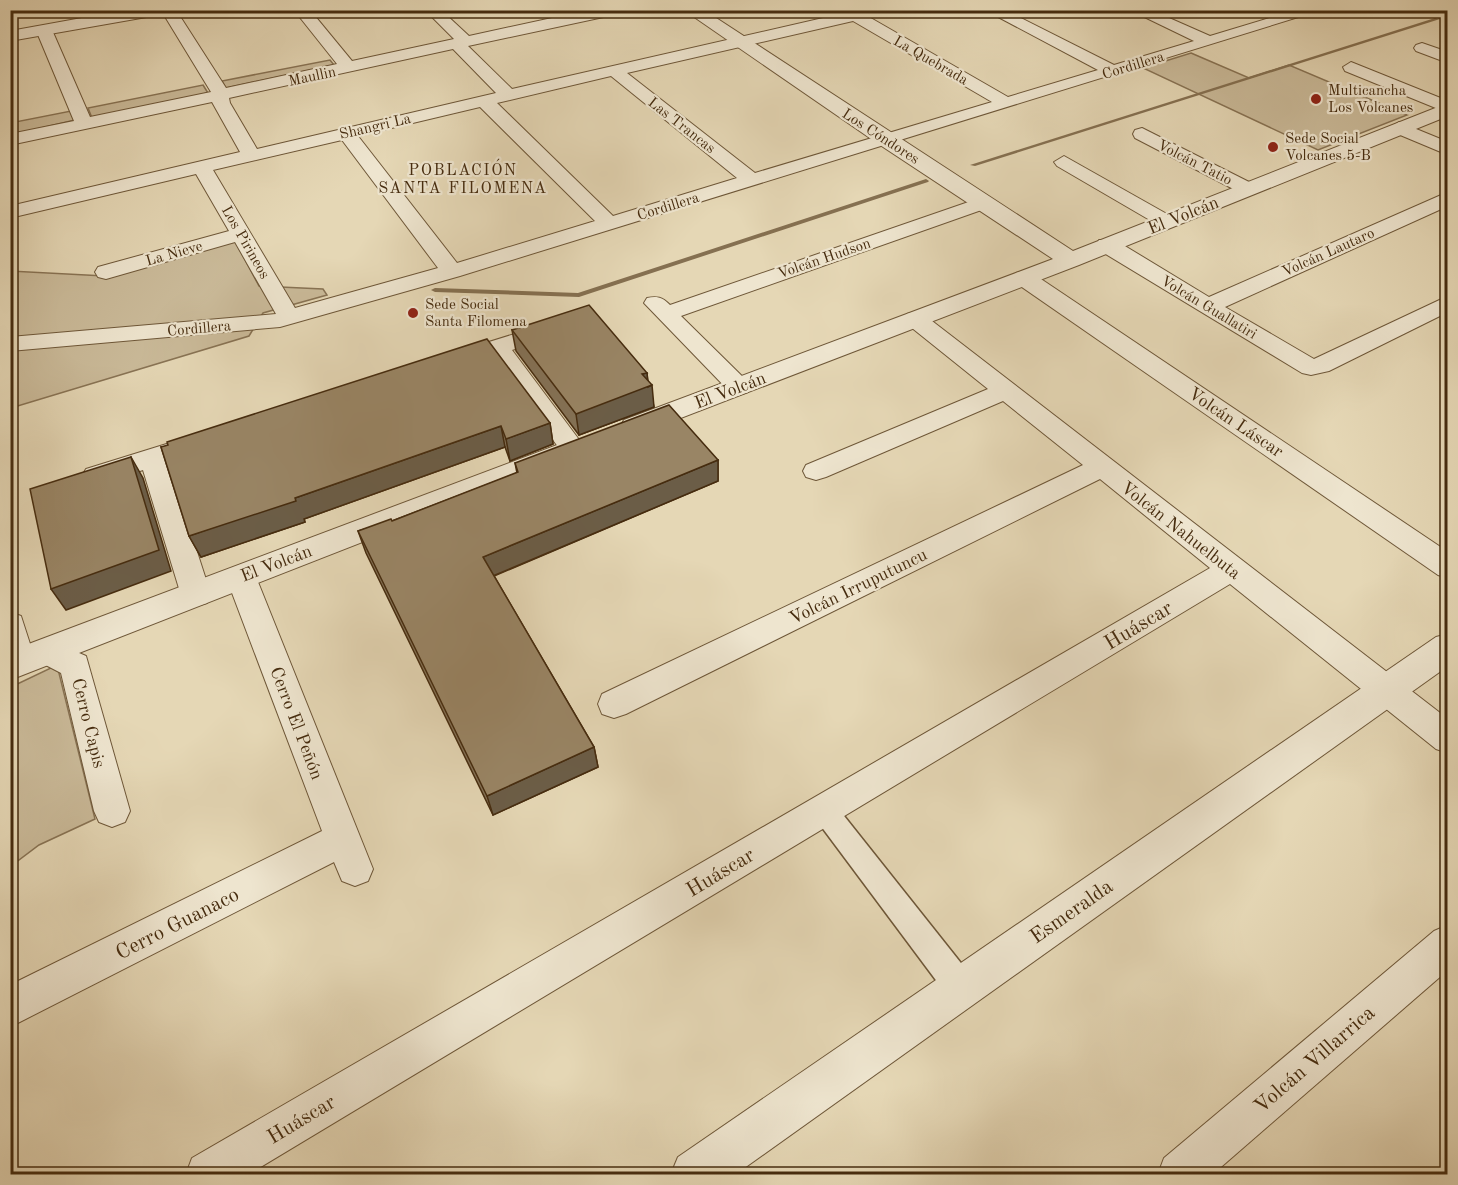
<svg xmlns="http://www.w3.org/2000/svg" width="1458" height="1185" font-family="'Old Standard TT',serif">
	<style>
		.green { fill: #caba99; stroke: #887354; stroke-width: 1.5 }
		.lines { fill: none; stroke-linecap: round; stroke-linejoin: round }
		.stream { fill: #857051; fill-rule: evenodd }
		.pedestrian-casing { stroke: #6e5738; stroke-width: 3 }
		.minor-casing { stroke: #6e5738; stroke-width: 2 }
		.tertiary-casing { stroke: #6e5738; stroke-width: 2 }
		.pedestrian { fill: #eee5cf; fill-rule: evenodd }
		.minor { fill: #eee5cf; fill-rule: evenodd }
		.tertiary { fill: #eee5cf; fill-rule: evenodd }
		.wall { fill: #847257; stroke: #462c0f; stroke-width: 1.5 }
		.shaded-wall { fill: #6b5d47; stroke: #462c0f; stroke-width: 1.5 }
		.building { fill: #998565; stroke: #462c0f; stroke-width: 1.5 }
		.poi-dot { fill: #8f2418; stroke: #eee5cf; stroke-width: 2 }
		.labels { text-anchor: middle; stroke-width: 4.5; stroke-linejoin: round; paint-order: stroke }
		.far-street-label { font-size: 15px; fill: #462c0f; stroke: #eee5cf }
		.far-poi-label { font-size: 15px; fill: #462c0f; stroke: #eee5cf; text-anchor: start }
		.far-neighbourhood-label { font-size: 16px; letter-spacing: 1.5px; fill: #462c0f; stroke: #eee5cf }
		.street-label { font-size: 18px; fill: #462c0f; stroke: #eee5cf }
		.near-street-label { font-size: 21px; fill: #462c0f; stroke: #eee5cf }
	</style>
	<rect width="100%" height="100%" fill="#e5d7b5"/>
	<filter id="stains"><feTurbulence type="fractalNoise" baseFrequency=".00333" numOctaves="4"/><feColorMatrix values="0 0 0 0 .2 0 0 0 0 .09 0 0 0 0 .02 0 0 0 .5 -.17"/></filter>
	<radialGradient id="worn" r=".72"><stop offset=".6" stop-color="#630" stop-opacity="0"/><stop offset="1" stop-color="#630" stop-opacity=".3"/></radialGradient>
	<g class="green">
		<polygon points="1191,53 1249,78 1289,65 1407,115 1318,150 1143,68"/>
		<polygon points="330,60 334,65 226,88 222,81"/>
		<polygon points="203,85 208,93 92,118 88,108"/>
		<polygon points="71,111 75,120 11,135 10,123"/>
		<polygon points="235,241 259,286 323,289 327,295 263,313 249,336 11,408 10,271 105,276"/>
		<polygon points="57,665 95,819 39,845 11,866 11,687"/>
	</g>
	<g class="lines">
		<g class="stream">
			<polygon points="1435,18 1440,19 975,166 970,165"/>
			<polygon points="926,179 929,181 928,182 579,297 435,292 431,290 435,288 578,293"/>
		</g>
		<defs>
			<polygon id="pedestrian" points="824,798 833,802 972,977 976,988 972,999 961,1003 950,999 815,818 811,810 815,802"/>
			<g id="minor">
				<path d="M161,10H176L226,88L337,64L294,10H310L352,61L454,39L425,10H441L469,36L589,10H620L613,15L468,46L512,89L858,10H887L869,17L1008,97L1098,70L985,10H1005L1114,65L1194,41L1130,10H1151L1210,36L1296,10H1321L460,276L280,327L10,351V337L276,314L235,242L106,279L98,277L95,272L98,267L229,231L196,174L10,218V206L240,152L212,102L10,145V134L74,121L36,30L38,27H50L52,30L90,117L211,92ZM853,21L992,102L755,173L627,73ZM453,49L496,93L257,149L230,103L229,98ZM611,76L737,178L613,216L497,103ZM480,107L595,221L457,263L358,136ZM342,140L438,268L295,308L213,170Z"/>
				<polygon points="1425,10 1448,10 1448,21 1427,13"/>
				<polygon points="1422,43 1448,52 1448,63 1416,51 1414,48 1416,45"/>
				<polygon points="1351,62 1448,101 1448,113 1345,71 1343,67"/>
				<polygon points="1399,122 1448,142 1448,155 1393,132 1390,128"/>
				<polygon points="1142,128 1255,185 1258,189 1255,193 1241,193 1135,138 1133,134 1135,130"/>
				<polygon points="1064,156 1174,218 1177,222 1174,226 1160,226 1057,166 1054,162"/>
				<polygon points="1448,192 1448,206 1225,307 1314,359 1448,296 1448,312 1329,371 1311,375 1302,373 1099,250 1096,245 1099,240 1115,240 1209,297"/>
				<path d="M983,197L990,199L993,203L990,207L681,316L748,382L751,387L748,392L739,395L730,392L644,303L647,298C657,296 662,297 670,305Z"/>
				<polygon points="1024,271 1032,273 1448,552 1448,578 1438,575 1016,283 1013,278 1016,273"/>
				<polygon points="915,312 923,314 1448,719 1448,753 1436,749 1230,584 249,1174 186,1174 192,1158 1210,568 1100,479 626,714 614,718 602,714 598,704 602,694 1083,465 1003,401 826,477 816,480 806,477 803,471 806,465 988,389 907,324 903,319 907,314"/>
				<polygon points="553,322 561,324 565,329 561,334 512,350 586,449 582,455 573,458 564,455 492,356 456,367 447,365 444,360 447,355"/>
				<polygon points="202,433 211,436 215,442 211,448 168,462 211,595 207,603 196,606 185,603 181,595 143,470 96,485 86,483 82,476 86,469"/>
				<polygon points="241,566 251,569 256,577 373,869 368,881 355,886 342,881 334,862 10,1027 10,985 322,831 226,577 231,569"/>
				<polygon points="10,612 21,616 32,650 36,642 47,639 86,656 130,811 125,822 112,827 99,822 94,811 61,673 36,660 33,654 35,662 30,671 19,675 10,672"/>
				<polygon points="1448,925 1448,970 1213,1174 1158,1174 1164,1158 1434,931"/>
			</g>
			<g id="tertiary">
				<polygon points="126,10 166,10 158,15 10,41 10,31"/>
				<polygon points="684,10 704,10 1073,251 1448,103 1448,116 1079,265 634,436 624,434 620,427 624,420 1053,259 877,143"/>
				<polygon points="557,445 567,448 572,455 567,462 10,680 10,651"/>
				<polygon points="1448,634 1448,666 736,1174 671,1174 678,1157 1436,637"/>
			</g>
		</defs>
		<use href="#pedestrian" class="pedestrian-casing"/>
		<use href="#minor" class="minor-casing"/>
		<use href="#tertiary" class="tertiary-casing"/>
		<use href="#pedestrian" class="pedestrian"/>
		<use href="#minor" class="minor"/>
		<use href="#tertiary" class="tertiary"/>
	</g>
	<g class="wall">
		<polygon points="512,330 647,373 648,381 654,407 579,435 516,351"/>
		<polygon points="550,423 553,444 510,461 505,447 304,519 305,522 201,557 189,536 161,447"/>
		<polygon points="718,460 718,481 494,576 594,747 598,767 493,815 366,553 358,531 392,521 517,473 515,463"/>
	</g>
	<g class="shaded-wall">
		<polygon points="647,373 648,387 652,385 654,407 579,435 576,414 642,374"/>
		<polygon points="550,423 553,444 510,461 506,439"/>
		<polygon points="501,426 505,447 304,519 305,522 201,557 189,536 295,498"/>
		<polygon points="131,457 143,478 171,571 66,610 51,589"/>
		<polygon points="718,460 718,481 488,578 483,557"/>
		<polygon points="594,747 598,767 493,815 487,796"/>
	</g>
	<g class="building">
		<polygon points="589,305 647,373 642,374 652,385 576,414 512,330"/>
		<polygon points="487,339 550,423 506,439 501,426 295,498 296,501 189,536 161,447 168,445 167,442"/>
		<polygon points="669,405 718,460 483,557 594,747 487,796 358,531 391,519 392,521 518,472 515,463"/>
		<polygon points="131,457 159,550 51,589 30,489"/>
	</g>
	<g class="poi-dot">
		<circle cx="1316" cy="99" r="6"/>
		<circle cx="1273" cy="147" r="6"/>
		<circle cx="413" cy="313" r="6"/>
	</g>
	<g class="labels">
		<g class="far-street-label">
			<text transform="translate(931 60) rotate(30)" y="5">La Quebrada</text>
			<text transform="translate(1133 65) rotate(-17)" y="5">Cordillera</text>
			<text transform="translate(312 76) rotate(-12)" y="5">Maullin</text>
			<text transform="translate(682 125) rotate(38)" y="5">Las Trancas</text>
			<text transform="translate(375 126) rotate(-13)" y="5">Shangri La</text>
			<text transform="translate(881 136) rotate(33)" y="5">Los Cóndores</text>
			<text transform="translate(1195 162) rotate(27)" y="5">Volcán Tatio</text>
			<text transform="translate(668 206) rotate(-17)" y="5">Cordillera</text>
			<text transform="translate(246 242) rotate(60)" y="5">Los Pirineos</text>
			<text transform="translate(1328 252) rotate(-24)" y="5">Volcán Lautaro</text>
			<text transform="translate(174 253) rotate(-16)" y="5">La Nieve</text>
			<text transform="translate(824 258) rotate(-19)" y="5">Volcán Hudson</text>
			<text transform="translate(1209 307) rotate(31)" y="5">Volcán Guallatiri</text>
			<text transform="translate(199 328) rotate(-5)" y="5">Cordillera</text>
		</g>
		<g class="far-poi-label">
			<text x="1328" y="95">Multicancha<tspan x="1328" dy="17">Los Volcanes</tspan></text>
			<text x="1285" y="143">Sede Social<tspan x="1285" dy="17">Volcanes 5-B</tspan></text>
			<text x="425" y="309">Sede Social<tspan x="425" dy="17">Santa Filomena</tspan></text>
		</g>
		<g class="far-neighbourhood-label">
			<text x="463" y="175">POBLACIÓN<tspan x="463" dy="18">SANTA FILOMENA</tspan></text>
		</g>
		<g class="street-label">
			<text transform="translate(1183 215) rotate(-22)" y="6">El Volcán</text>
			<text transform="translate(730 390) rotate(-21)" y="6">El Volcán</text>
			<text transform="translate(1236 422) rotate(34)" y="6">Volcán Láscar</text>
			<text transform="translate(1181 530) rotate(38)" y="6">Volcán Nahuelbuta</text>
			<text transform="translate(276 563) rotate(-21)" y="6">El Volcán</text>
			<text transform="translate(858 586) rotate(-26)" y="6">Volcán Irruputuncu</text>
			<text transform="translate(89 723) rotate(76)" y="6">Cerro Capis</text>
			<text transform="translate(297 723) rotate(69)" y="6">Cerro El Peñón</text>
		</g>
		<g class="near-street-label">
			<text transform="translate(1138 625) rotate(-31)" y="7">Huáscar</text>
			<text transform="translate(720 872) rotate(-31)" y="7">Huáscar</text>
			<text transform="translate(1071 911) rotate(-35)" y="7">Esmeralda</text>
			<text transform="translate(177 923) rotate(-27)" y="7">Cerro Guanaco</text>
			<text transform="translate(1314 1059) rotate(-41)" y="7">Volcán Villarrica</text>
			<text transform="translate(301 1119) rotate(-31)" y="7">Huáscar</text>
		</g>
	</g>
	<rect width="1458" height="1185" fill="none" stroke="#e5d7b5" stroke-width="36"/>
	<rect x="12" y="12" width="1434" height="1161" fill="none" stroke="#462c0f" stroke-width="3"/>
	<rect x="18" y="18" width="1422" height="1149" fill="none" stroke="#462c0f" stroke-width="1.5"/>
	<rect width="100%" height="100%" filter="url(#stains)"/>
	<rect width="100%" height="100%" fill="url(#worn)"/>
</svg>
